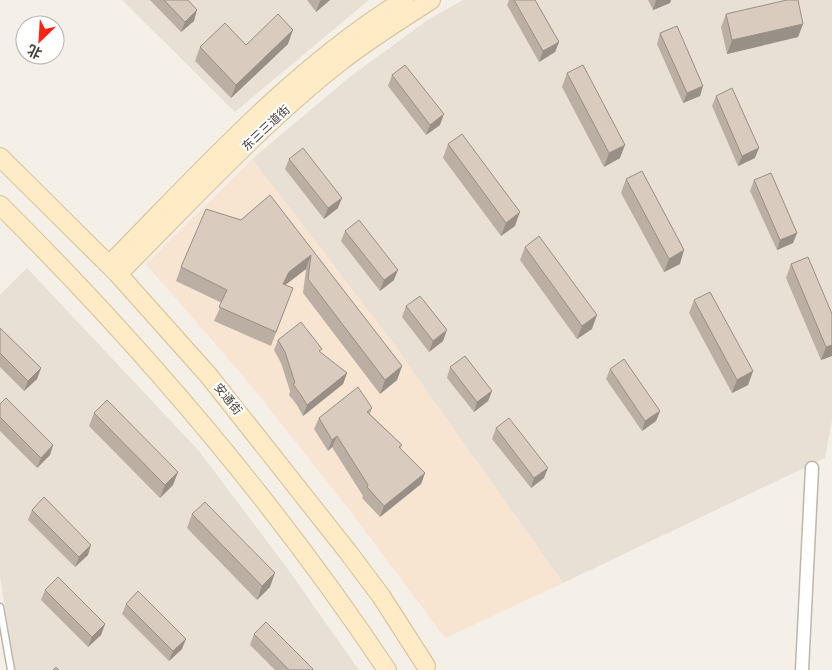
<svg xmlns="http://www.w3.org/2000/svg" width="832" height="670" font-family="'Roboto Condensed','Noto Sans SC',sans-serif">
	<style>
		.residential { fill: #e8e0d5 }
		.commercial { fill: #f7e4d1 }
		.lines { fill: none; stroke-linecap: round; stroke-linejoin: round }
		.service-casing { stroke: #c0b6a9; stroke-width: 9 }
		.minor-casing { stroke: #c0b6a9; stroke-width: 15 }
		.secondary-casing { stroke: #d6bf95; stroke-width: 20 }
		.service { stroke: #fff; stroke-width: 6 }
		.minor { stroke: #fff; stroke-width: 12 }
		.secondary { stroke: #ffecc6; stroke-width: 18 }
		.wall { fill: #bbafa4 }
		.shaded-wall { fill: #988f86 }
		.building { fill: #d9ccbf; stroke: #988f86 }
		.labels { text-anchor: middle; stroke-width: 4.5; stroke-linejoin: round; paint-order: stroke }
		.street-label { font-size: 12px; fill: #473f35; stroke: #fff }
	</style>
	<rect width="100%" height="100%" fill="#f4efe7"/>
	<g class="residential">
		<polygon points="122,0 369,0 235,112"/>
		<polygon points="463,0 832,0 832,420 825,458 563,583 390,339 252,159 351,76 429,19"/>
		<polygon points="27,268 199,451 284,564 359,670 15,670 0,577 0,295"/>
	</g>
	<polygon class="commercial" points="252,159 390,339 563,583 445,638 348,508 245,378 146,264"/>
	<g class="lines">
		<defs>
			<polyline id="service" points="0,607 11,670"/>
			<polyline id="minor" points="802,670 812,468"/>
			<g id="secondary">
				<polyline points="0,157 118,274 209,376 348,552 381,596 426,666"/>
				<path d="M0,205C143,347 275,502 387,670"/>
				<path d="M109,265C202,171 291,70 404,0"/>
				<path d="M118,274C190,202 260,125 340,62C369,39 400,20 431,0"/>
			</g>
		</defs>
		<use href="#service" class="service-casing"/>
		<use href="#minor" class="minor-casing"/>
		<use href="#secondary" class="secondary-casing"/>
		<use href="#service" class="service"/>
		<use href="#minor" class="minor"/>
		<use href="#secondary" class="secondary"/>
	</g>
	<g class="wall">
		<polygon points="150,0 188,0 194,21 181,32"/>
		<polygon points="307,0 330,0 316,12"/>
		<polygon points="509,0 535,0 559,42 555,52 539,62 507,5"/>
		<polygon points="648,0 671,0 670,3 653,10"/>
		<polygon points="726,14 803,24 798,37 727,54 721,27"/>
		<polygon points="660,33 703,86 700,96 683,103 657,44"/>
		<polygon points="288,44 231,98 195,61 200,47 246,45"/>
		<polygon points="567,73 620,158 604,167 562,87"/>
		<polygon points="392,75 440,125 426,135 388,86"/>
		<polygon points="716,96 755,158 738,166 712,106"/>
		<polygon points="448,144 515,226 501,236 443,158"/>
		<polygon points="289,159 338,208 324,219 285,169"/>
		<polygon points="626,179 680,264 664,272 621,193"/>
		<polygon points="754,180 797,233 793,243 777,250 750,191"/>
		<polygon points="270,195 402,366 397,380 380,394 303,293 306,269 285,285 293,288 271,346 214,321 222,303 176,281 181,267 241,220"/>
		<polygon points="345,231 394,280 380,291 341,241"/>
		<polygon points="525,247 592,329 577,339 520,260"/>
		<polygon points="791,264 832,314 832,356 821,360 786,278"/>
		<polygon points="694,300 753,371 748,385 732,393 689,313"/>
		<polygon points="406,306 443,341 429,352 402,317"/>
		<polygon points="0,328 41,368 37,379 24,391 0,367"/>
		<polygon points="278,340 321,353 347,373 343,384 303,416 297,405 289,395 290,391 281,363 274,350"/>
		<polygon points="450,367 492,391 488,401 474,412 447,378"/>
		<polygon points="610,369 660,411 656,421 642,431 606,379"/>
		<polygon points="0,404 53,445 50,455 37,468 0,431"/>
		<polygon points="372,408 370,414 402,445 400,449 425,473 421,484 380,517 362,498 363,496 332,447 328,451 314,429 319,418"/>
		<polygon points="94,413 178,472 173,485 160,498 89,426"/>
		<polygon points="496,428 544,478 531,488 492,439"/>
		<polygon points="32,510 88,555 75,567 28,520"/>
		<polygon points="192,514 270,587 257,600 187,528"/>
		<polygon points="45,590 105,624 101,635 88,647 41,600"/>
		<polygon points="126,604 182,649 169,661 122,614"/>
		<polygon points="254,634 313,670 275,670 250,645"/>
	</g>
	<g class="shaded-wall">
		<polygon points="322,0 330,0 316,12 320,1"/>
		<polygon points="656,0 671,0 670,3 653,10"/>
		<polygon points="197,10 194,21 181,32 185,22"/>
		<polygon points="803,24 798,37 727,54 732,40"/>
		<polygon points="293,30 288,44 231,98 236,85"/>
		<polygon points="559,42 555,52 539,62 543,51"/>
		<polygon points="703,86 700,96 683,103 687,93"/>
		<polygon points="444,114 440,125 426,135 430,125"/>
		<polygon points="625,145 620,158 604,167 609,153"/>
		<polygon points="759,148 755,158 738,166 742,156"/>
		<polygon points="342,198 338,208 324,219 328,208"/>
		<polygon points="520,212 515,226 501,236 506,223"/>
		<polygon points="797,233 793,243 777,250 780,240"/>
		<polygon points="684,250 680,264 664,272 669,259"/>
		<polygon points="311,255 306,269 284,286 283,284 289,272"/>
		<polygon points="398,270 394,280 380,291 384,280"/>
		<polygon points="597,315 592,329 577,339 582,326"/>
		<polygon points="447,330 443,341 429,352 433,341"/>
		<polygon points="832,345 832,356 821,360 826,347"/>
		<polygon points="402,366 397,380 380,394 385,380"/>
		<polygon points="41,368 37,379 24,391 28,381"/>
		<polygon points="753,371 748,385 732,393 737,380"/>
		<polygon points="347,373 343,384 303,416 307,405"/>
		<polygon points="492,391 488,401 474,412 477,402"/>
		<polygon points="660,411 656,421 642,431 645,421"/>
		<polygon points="337,436 332,447 328,451 332,440"/>
		<polygon points="53,445 50,455 37,468 41,458"/>
		<polygon points="548,468 544,478 531,488 534,478"/>
		<polygon points="178,472 173,485 160,498 165,485"/>
		<polygon points="425,473 421,484 380,517 384,506"/>
		<polygon points="91,545 88,555 75,567 79,557"/>
		<polygon points="275,573 270,587 257,600 262,586"/>
		<polygon points="105,624 101,635 88,647 92,637"/>
		<polygon points="186,639 182,649 169,661 173,651"/>
	</g>
	<g class="building">
		<polygon points="164,0 188,0 197,10 185,22"/>
		<polygon points="514,0 535,0 559,42 543,51"/>
		<polygon points="787,0 798,0 803,24 732,40 726,14"/>
		<polygon points="278,14 293,30 236,85 200,47 225,23 246,45"/>
		<polygon points="677,26 703,86 687,93 660,33"/>
		<polygon points="405,65 444,114 430,125 392,75"/>
		<polygon points="583,65 625,145 609,153 567,73"/>
		<polygon points="732,88 759,148 742,156 716,96"/>
		<polygon points="462,134 520,212 506,223 448,144"/>
		<polygon points="303,148 342,198 328,208 289,159"/>
		<polygon points="642,171 684,250 669,259 626,179"/>
		<polygon points="771,173 797,233 780,240 754,180"/>
		<polygon points="270,195 402,366 385,380 308,279 311,255 289,272 283,284 293,288 276,332 219,307 227,290 181,267 206,209 241,220"/>
		<polygon points="359,220 398,270 384,280 345,231"/>
		<polygon points="539,236 597,315 582,326 525,247"/>
		<polygon points="808,257 832,314 832,345 826,347 791,264"/>
		<polygon points="710,292 753,371 737,380 694,300"/>
		<polygon points="420,296 447,330 433,341 406,306"/>
		<polygon points="301,322 322,349 319,351 347,373 307,405 301,395 293,384 295,383 285,352 278,340"/>
		<polygon points="0,328 41,368 28,381 0,353"/>
		<polygon points="465,356 492,391 477,402 450,367"/>
		<polygon points="624,359 660,411 645,421 610,369"/>
		<polygon points="358,387 372,408 367,412 402,445 399,447 425,473 384,506 367,487 368,485 337,436 332,440 319,418"/>
		<polygon points="6,398 53,445 41,458 0,417 0,404"/>
		<polygon points="107,400 178,472 165,485 94,413"/>
		<polygon points="509,418 548,468 534,478 496,428"/>
		<polygon points="44,497 91,545 79,557 32,510"/>
		<polygon points="205,502 275,573 262,586 192,514"/>
		<polygon points="58,577 105,624 92,637 45,590"/>
		<polygon points="138,591 186,639 173,651 126,604"/>
		<polygon points="266,622 313,669 312,670 289,670 254,634"/>
		<polygon points="56,667 59,670 53,670"/>
	</g>
	<g class="labels">
		<g class="street-label">
			<text transform="translate(266 128) rotate(-43)" y="4">东三三道街</text>
			<text transform="translate(228 399) rotate(51)" y="4">安通街</text>
		</g>
	</g>
	<g transform="translate(40 40) rotate(205)"><circle r="24" fill="#ffffff" stroke="#b5b2ae"/>
	<path d="M0-4L9 19L0 12L-9 19Z" fill="#ff2213"/>
	<text y="-8" font-size="14" font-weight="bold" text-anchor="middle" fill="#473f35">北</text>
	</g>
</svg>
